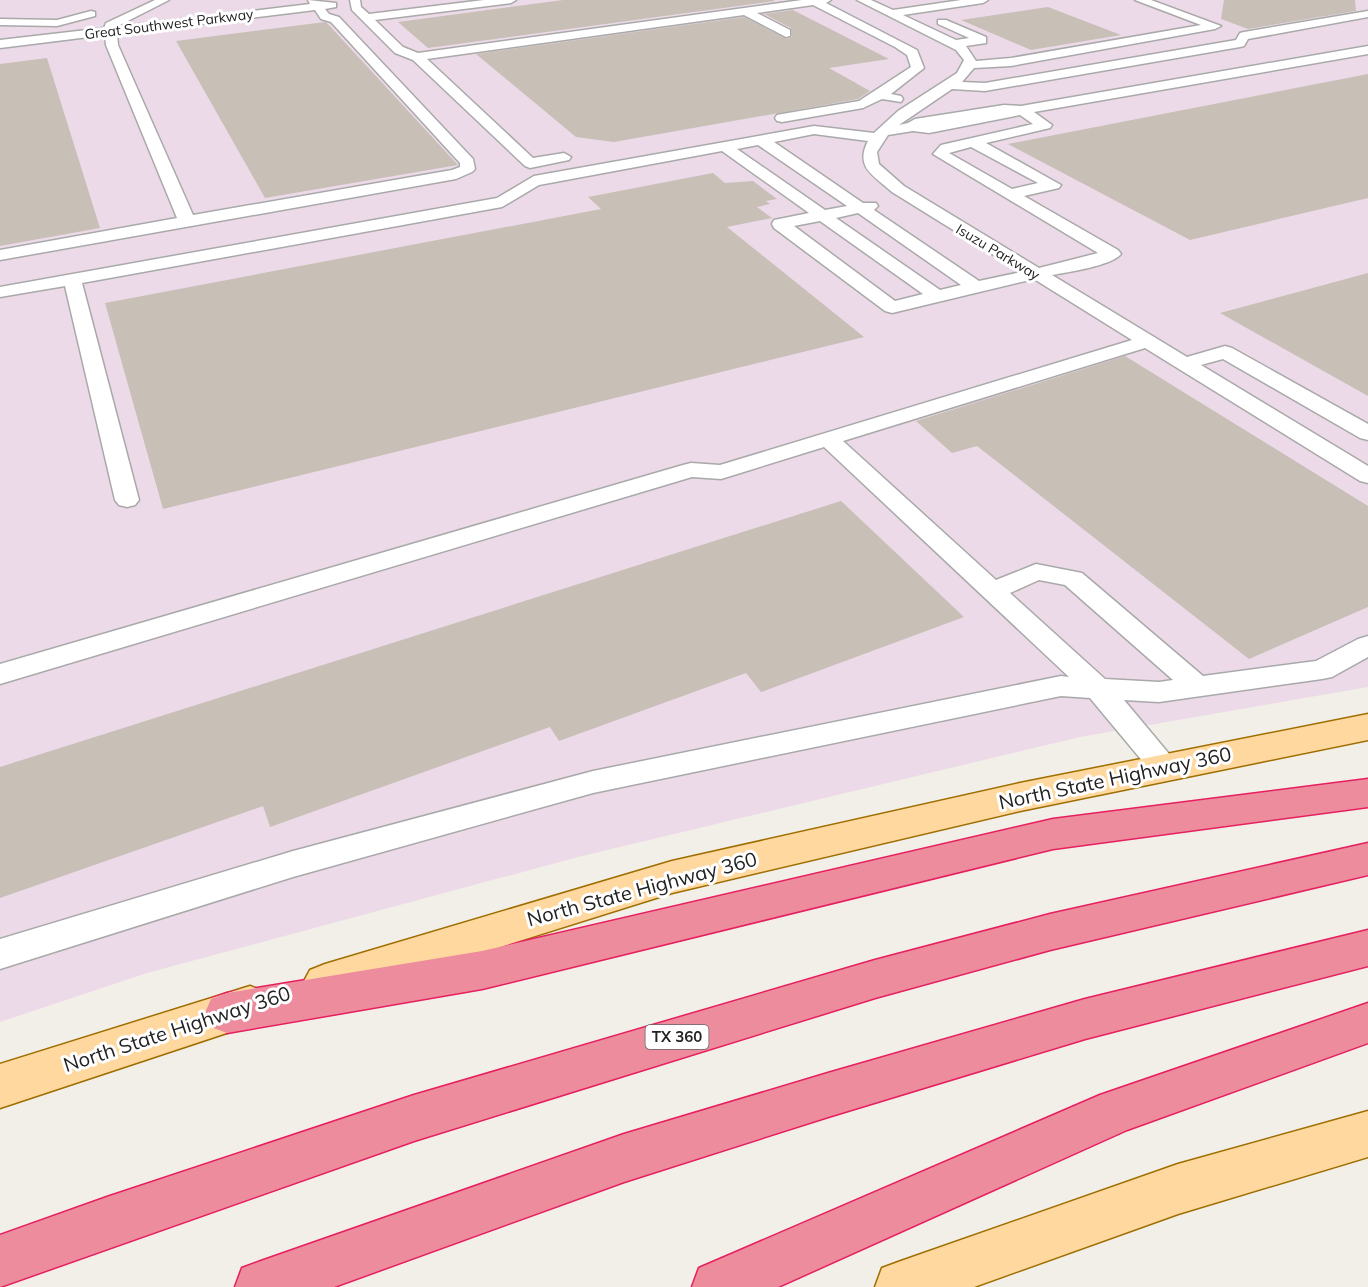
<svg xmlns="http://www.w3.org/2000/svg" width="1368" height="1287" font-family="Mulish,sans-serif">
	<style>
		.industrial { fill: #ecdae8 }
		.building { fill: #c8bfb7 }
		.lines { fill: none; stroke-linecap: round; stroke-linejoin: round }
		.minor-casing { stroke: #a9a9a9; stroke-width: 3 }
		.major-casing { stroke: #9f6e00; stroke-width: 3 }
		.highway-casing { stroke: #e61f5f; stroke-width: 3 }
		.minor { fill: #fff; fill-rule: evenodd }
		.major { fill: #ffd8a0; fill-rule: evenodd }
		.highway { fill: #ed8c9c; fill-rule: evenodd }
		.labels { text-anchor: middle; stroke-width: 6; stroke-linejoin: round; paint-order: stroke }
		.far-street-label { font-size: 14px; fill: #222; stroke: #fff }
		.shield { fill: #fff; stroke: #646464; stroke-width: 1.5 }
		.shield-label { font-size: 15px; font-weight: bold; fill: #222 }
		.near-street-label { font-size: 20px; fill: #222; stroke: #fff }
	</style>
	<rect width="100%" height="100%" fill="#f2efe8"/>
	<polygon class="industrial" points="0,0 1368,0 1368,687 1080,737 582,856 147,973 0,1022"/>
	<g class="building">
		<polygon points="563,0 773,0 775,1 428,48 398,22"/>
		<polygon points="1224,0 1355,0 1356,11 1248,29 1221,19"/>
		<polygon points="1048,7 1121,35 1031,50 961,20"/>
		<polygon points="793,10 889,59 829,68 870,91 858,99 614,142 576,137 476,54 744,17 787,39 792,37 791,28 764,14"/>
		<polygon points="325,22 327,23 458,165 265,198 176,41"/>
		<polygon points="47,58 100,228 0,246 0,64"/>
		<polygon points="1368,74 1368,198 1190,240 1008,144"/>
		<polygon points="713,173 725,183 753,181 777,199 766,201 770,204 757,207 772,218 727,227 864,337 163,509 105,303 601,209 588,197"/>
		<polygon points="1368,273 1368,396 1220,313"/>
		<polygon points="1125,356 1368,506 1368,607 1249,659 977,446 952,453 916,421"/>
		<polygon points="841,501 964,617 761,692 746,673 559,741 550,727 270,827 263,806 0,898 0,767"/>
	</g>
	<g class="lines">
		<defs>
			<g id="minor">
				<path d="M155,0H169L116,27L310,4L308,0L336,3V7L325,9L329,14L339,17L473,159L475,169L472,172L456,179L0,260V250L177,218L106,45L105,35L0,48V40L104,28L106,23ZM315,10L321,19L331,22L460,163V167L452,170L193,215L118,45L117,34Z"/>
				<polygon points="350,0 360,0 361,7 369,14 484,0 516,0 511,3 375,20 403,47 418,53 802,0 831,0 826,3 917,50 924,68 891,94 901,96 903,99 901,102 882,99 863,108 782,122 777,121 775,118 777,115 782,114 859,101 911,67 907,55 895,47 813,5 757,13 790,30 790,36 786,37 744,15 427,59 533,158 564,153 571,157 569,160 530,168 525,166 413,60 395,53 352,10"/>
				<path d="M857,0H871L893,10L961,0H988L983,3L903,15L956,40L969,38L938,24V20H946L986,37V43L966,46L976,61L1011,58L1201,25L1135,0H1151L1221,26L1215,29L1011,66L974,68L962,82L985,83L1236,40L1240,33L1244,32L1368,11V17L1248,39L1244,46L1240,47L985,91L952,89L899,125L908,123L915,119L1004,105L1021,106L1368,46V54L1034,112L1052,125L1050,128L986,143L1061,185L1059,188L1024,196L1118,250L1121,254C1111,266 1068,272 1052,275L1187,357L1225,346L1232,348L1368,424V440L1360,438L1223,359L1201,365L1368,466V483L1360,481L1145,348L843,441L996,580L1036,564L1082,573L1203,676L1316,661L1358,639L1368,636V657L1332,677L1322,679L1159,702L1124,700L1180,767L1176,775L1165,778L1154,775L1090,698L1061,696L593,793L293,877L0,969V939L293,851L593,771L1061,676L1069,677L824,447L721,479L692,477L0,684V664L683,465L691,463L720,465L1132,340L1034,279L892,313L885,311L774,228L772,224L774,220L809,213L722,151L539,185L502,207L82,283L139,500L135,505L127,507L119,505L115,500L65,286L0,297V287L497,198L534,176L814,126L874,133L898,111L957,73L964,60L956,50ZM1020,115L1033,124L941,145L933,154L1098,253L1039,268L904,186L879,164L877,152L888,135L913,131L929,133ZM814,134L868,141C854,168 875,176 892,192L1021,272L979,281L874,210L878,206L876,203H863L774,142ZM758,145L847,206L825,210L737,149ZM971,147L1038,183L1012,189L949,153ZM858,213L961,285L940,290L836,218ZM820,221L923,294L895,301L794,226ZM1039,580L1065,585L1173,680L1159,682L1105,679L1010,593Z"/>
				<polygon points="91,11 95,12 95,16 57,26 0,25 0,19 57,20"/>
			</g>
			<g id="major">
				<polygon points="1368,714 1368,740 1020,811 672,893 325,1002 310,996 303,983 310,970 325,964 672,861 1020,783"/>
				<polygon points="250,986 266,992 272,1006 266,1020 0,1108 0,1064"/>
				<polygon points="1368,1111 1368,1157 1178,1214 974,1287 875,1287 882,1268 901,1261 1178,1164"/>
			</g>
			<g id="highway">
				<polygon points="1368,779 1368,807 1053,849 482,989 227,1033 211,1027 205,1013 211,999 227,993 482,951 1053,819"/>
				<polygon points="1368,843 1368,875 1050,950 875,998 414,1141 0,1287 0,1235 107,1197 414,1095 875,960 1050,914"/>
				<polygon points="1368,930 1368,966 1085,1039 828,1117 624,1182 334,1287 235,1287 242,1268 261,1261 624,1134 828,1073 1085,999"/>
				<polygon points="1368,1003 1368,1043 1127,1130 778,1287 692,1287 699,1268 1100,1095"/>
			</g>
		</defs>
		<use href="#minor" class="minor-casing"/>
		<use href="#major" class="major-casing"/>
		<use href="#highway" class="highway-casing"/>
		<use href="#minor" class="minor"/>
		<use href="#major" class="major"/>
		<use href="#highway" class="highway"/>
	</g>
	<g class="labels">
		<g class="far-street-label">
			<text transform="translate(169 24) rotate(-7)" y="5">Great Southwest Parkway</text>
			<text transform="translate(998 252) rotate(31)" y="5">Isuzu Parkway</text>
		</g>
		<rect class="shield" x="645.5" y="1025" width="63" height="24" rx="4.5"/>
		<g class="shield-label">
			<text x="677" y="1042">TX 360</text>
		</g>
		<g class="near-street-label">
			<text transform="translate(1115 778) rotate(-12)" y="7">North State Highway 360</text>
			<text transform="translate(642 889) rotate(-15)" y="7">North State Highway 360</text>
			<text transform="translate(177 1029) rotate(-18)" y="7">North State Highway 360</text>
		</g>
	</g>
</svg>
